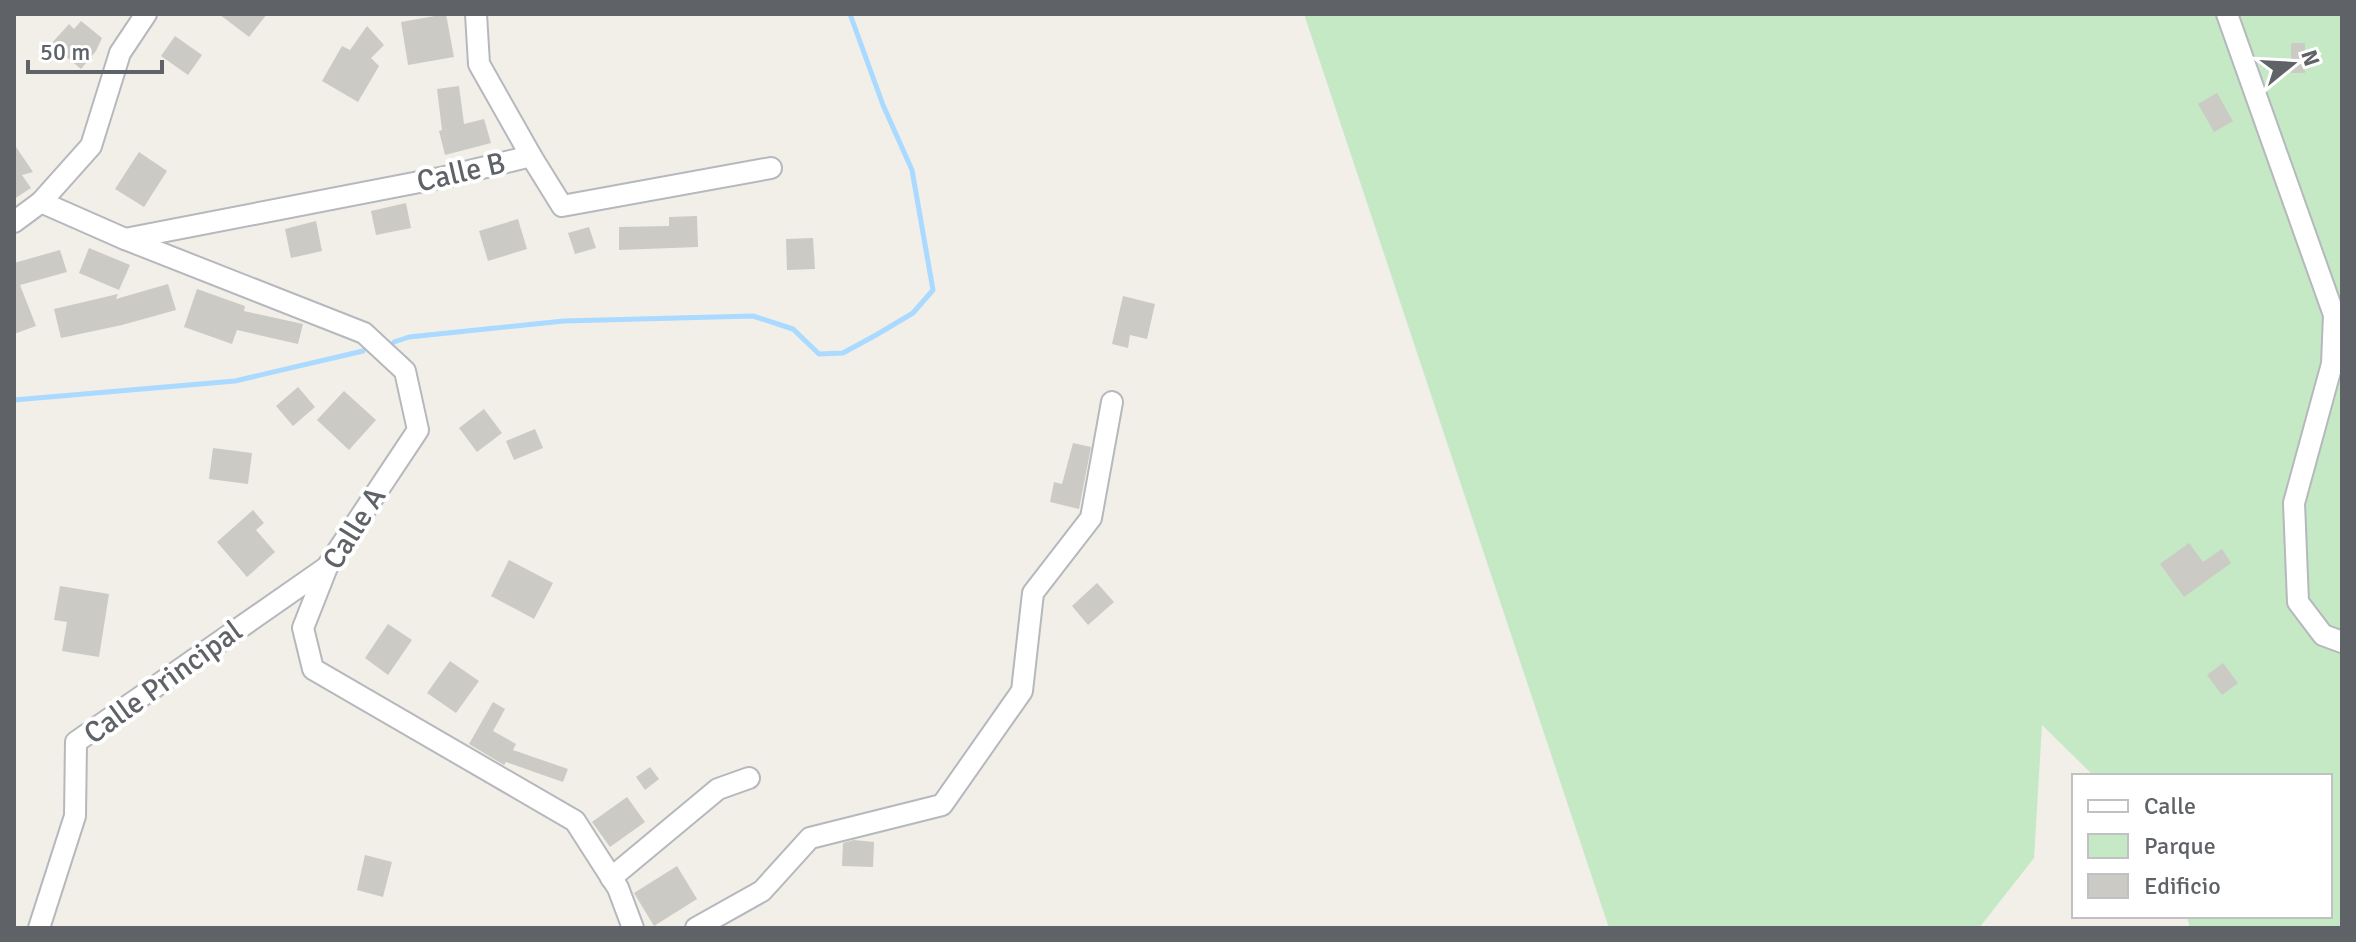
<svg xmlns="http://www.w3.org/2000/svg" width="2356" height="942" font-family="Signika,sans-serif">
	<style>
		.green { fill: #c5e8c5 }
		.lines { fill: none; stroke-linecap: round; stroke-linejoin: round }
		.stream { stroke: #aadaff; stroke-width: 5 }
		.building { fill: #cccac5 }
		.minor-casing { stroke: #b5b8bc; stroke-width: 24 }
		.minor { stroke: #fff; stroke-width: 20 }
		.labels { text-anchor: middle; stroke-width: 8; stroke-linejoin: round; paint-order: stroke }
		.street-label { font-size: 30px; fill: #5f6368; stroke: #fff }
	</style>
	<rect width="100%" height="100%" fill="#f1efe8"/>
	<polygon class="green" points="1304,14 2342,14 2342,928 2190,928 2187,916 2330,916 2330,776 2094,776 2042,725 2034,858 1979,928 1609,928"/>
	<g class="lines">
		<g class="stream">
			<polyline points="394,342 409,337 564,321 753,316 793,329 819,354 843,353 876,335 913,313 933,290 912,170 883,105 850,14"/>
			<polyline points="14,400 235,381 363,351"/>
		</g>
	</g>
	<g class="building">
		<polygon points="219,14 267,14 249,37"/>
		<polygon points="446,14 454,57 408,65 401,22"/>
		<polygon points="81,21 102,38 96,51 81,69 51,44 69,24 74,29"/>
		<polygon points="367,26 384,45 371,58 379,66 358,102 322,81 342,46 350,50"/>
		<polygon points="175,36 202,55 188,75 161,56"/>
		<rect x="2291" y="43" width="14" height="30"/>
		<polygon points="459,86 464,124 484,119 491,143 445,155 439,131 442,130 437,89"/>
		<polygon points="2217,93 2233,121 2214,132 2198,104"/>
		<polygon points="14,144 33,172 22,175 31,188 14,199"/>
		<polygon points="139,152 167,171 144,207 115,189"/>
		<polygon points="406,203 411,228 376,235 371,211"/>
		<polygon points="697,216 698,247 619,250 619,227 669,226 669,217"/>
		<polygon points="518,219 527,249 488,261 479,231"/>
		<polygon points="316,221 322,251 291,258 285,229"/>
		<polygon points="589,227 596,248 575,254 568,233"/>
		<polygon points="813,238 815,269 787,270 786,239"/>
		<polygon points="89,248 130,265 119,290 79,273"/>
		<polygon points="60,250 67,272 20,285 36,326 14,334 14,263"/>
		<polygon points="168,284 176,310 122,325 61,338 54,309 118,294 116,299"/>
		<polygon points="197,289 245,306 244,311 303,324 298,344 237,330 232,344 184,327"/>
		<polygon points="1123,296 1155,304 1147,339 1130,335 1128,348 1112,344"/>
		<polygon points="298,387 315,407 293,426 276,406"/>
		<polygon points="344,391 376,420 349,450 317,420"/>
		<polygon points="484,409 502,433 477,452 459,428"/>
		<polygon points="535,429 543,448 514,460 506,441"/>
		<polygon points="1073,443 1091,447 1079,509 1050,502 1054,482 1062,484"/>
		<polygon points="213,448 252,453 248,484 209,479"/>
		<polygon points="253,510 264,523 256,530 275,552 247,577 217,542"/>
		<polygon points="2189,543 2203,562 2222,549 2231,563 2184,597 2160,564"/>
		<polygon points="509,560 553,583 534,619 491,596"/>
		<polygon points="1097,583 1114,602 1088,625 1072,606"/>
		<polygon points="60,586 109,594 99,657 62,651 67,622 54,620"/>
		<polygon points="388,624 412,640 388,675 365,658"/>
		<polygon points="450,661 479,681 456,713 427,693"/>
		<polygon points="2223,663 2238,683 2222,695 2207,675"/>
		<polygon points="493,702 505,709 493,731 516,744 513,750 568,769 563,782 506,762 504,765 469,744"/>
		<polygon points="650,767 659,779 645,790 636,777"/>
		<polygon points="627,797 645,822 610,847 592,822"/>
		<polygon points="854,840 874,842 873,867 842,866 843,843"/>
		<polygon points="365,855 392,862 383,897 357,890"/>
		<polygon points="677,866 697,899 654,926 634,893"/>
	</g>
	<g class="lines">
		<defs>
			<g id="minor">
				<polyline points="476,14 479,64 531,156"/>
				<polyline points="2227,14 2334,315 2332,364 2294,503 2298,602 2323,635 2342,642"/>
				<polyline points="41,202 125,239 364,333 405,371 418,430 327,567 303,628 313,669 575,821 618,888 633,928"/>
				<polyline points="14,222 41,202 91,146 120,53 146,14"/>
				<polyline points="125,239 445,177 531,156 562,206 771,168"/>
				<polyline points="611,878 718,789 749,778"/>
				<polyline points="39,928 75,816 76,742 327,567"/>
				<polyline points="696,928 762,891 810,838 942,805 1022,691 1033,593 1091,518 1112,402"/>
			</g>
		</defs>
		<use href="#minor" class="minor-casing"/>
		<use href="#minor" class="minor"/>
	</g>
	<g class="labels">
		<g class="street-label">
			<text transform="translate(461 172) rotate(-13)" y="10">Calle B</text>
			<text transform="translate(354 528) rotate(-58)" y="10">Calle A</text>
			<text transform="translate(163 682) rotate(-36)" y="10">Calle Principal</text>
		</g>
	</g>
	<rect width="2356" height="942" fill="none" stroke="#5f6368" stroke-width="32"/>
	<rect x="2072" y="774" width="260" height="144" fill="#ffffff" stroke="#bfc1c3" stroke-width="2"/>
	<rect x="2088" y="800" width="40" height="12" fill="#ffffff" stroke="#bfc1c3" stroke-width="2"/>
	<text x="2144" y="814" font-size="24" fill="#5f6368">Calle</text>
	<rect x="2088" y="834" width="40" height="24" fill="#c5e8c5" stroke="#bfc1c3" stroke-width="2"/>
	<text x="2144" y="854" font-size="24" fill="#5f6368">Parque</text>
	<rect x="2088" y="874" width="40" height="24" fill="#cccac5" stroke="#bfc1c3" stroke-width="2"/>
	<text x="2144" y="894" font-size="24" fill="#5f6368">Edificio</text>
	<g transform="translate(2292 64) rotate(72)" stroke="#ffffff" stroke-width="6" paint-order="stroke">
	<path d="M0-6L14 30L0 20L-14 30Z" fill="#5f6368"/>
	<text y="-12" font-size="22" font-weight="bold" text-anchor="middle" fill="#5f6368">N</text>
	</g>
	<path d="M28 60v12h134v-12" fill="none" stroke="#5f6368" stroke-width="4"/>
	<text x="40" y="60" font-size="24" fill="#5f6368" stroke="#ffffff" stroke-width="6" paint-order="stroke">50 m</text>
</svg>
